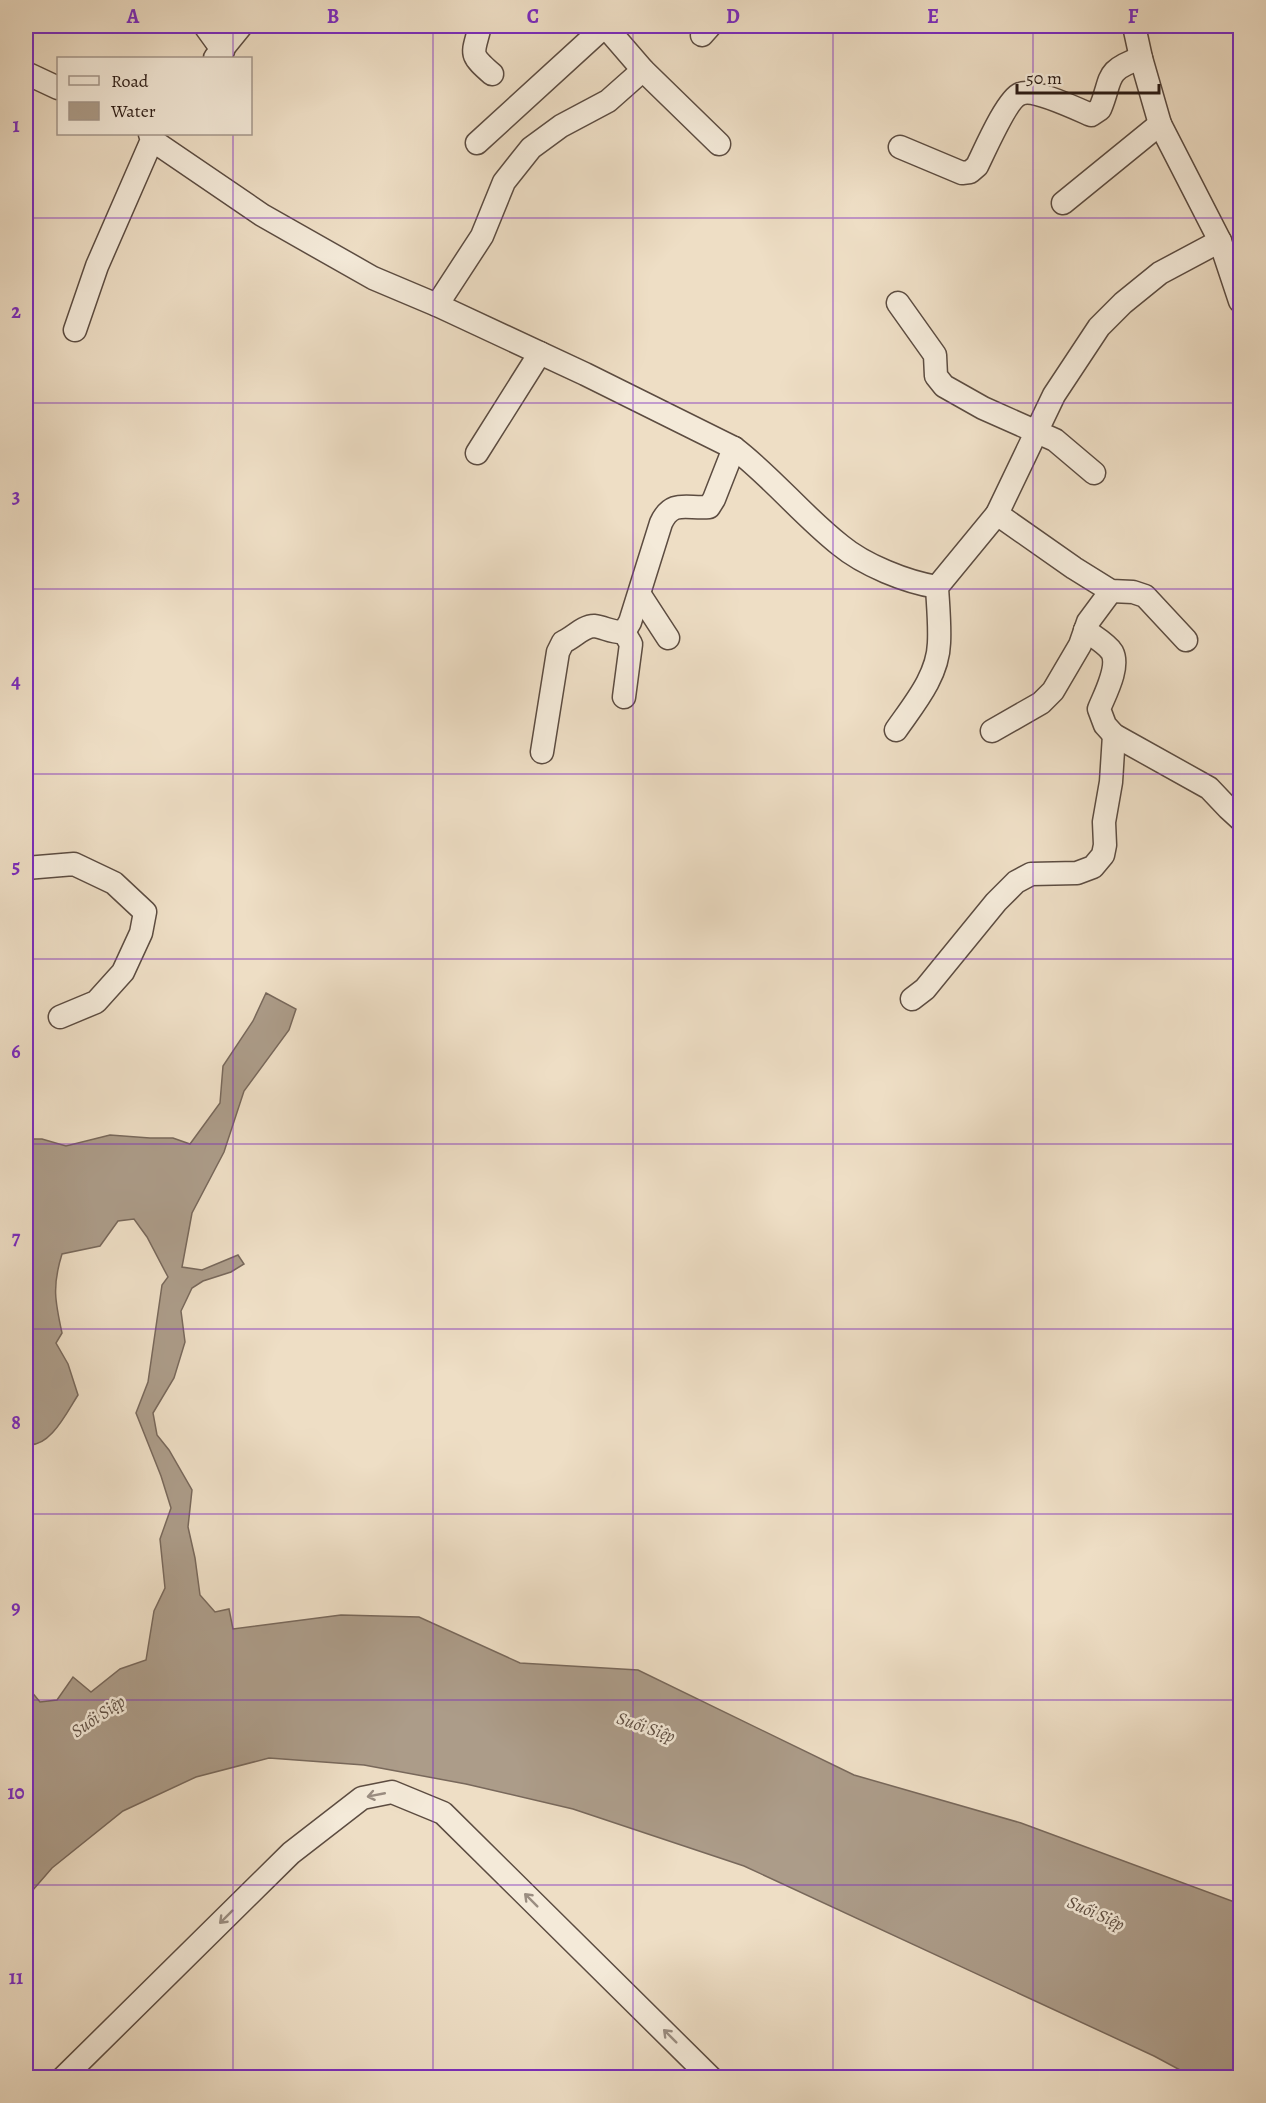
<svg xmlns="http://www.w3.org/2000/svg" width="1266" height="2103" font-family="Alegreya,serif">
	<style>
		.water { fill: #ac9c89; stroke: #78685b; stroke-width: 1.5 }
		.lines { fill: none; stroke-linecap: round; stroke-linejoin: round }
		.minor-casing { stroke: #5c4c41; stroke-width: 25 }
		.minor { stroke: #f4ead9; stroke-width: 22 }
		.oneway { stroke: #9a8d81 }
		.grid { fill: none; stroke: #7b2cbf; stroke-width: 1.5; stroke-opacity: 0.55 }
		.labels { text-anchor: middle; stroke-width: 5; stroke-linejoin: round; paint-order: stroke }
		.water-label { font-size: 18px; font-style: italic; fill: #5f4f43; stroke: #f4ead9 }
		.neatline { fill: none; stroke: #7b2cbf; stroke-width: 2 }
		.grid-label { font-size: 20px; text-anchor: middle; font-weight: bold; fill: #7b2cbf }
	</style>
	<rect width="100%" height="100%" fill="#eedec5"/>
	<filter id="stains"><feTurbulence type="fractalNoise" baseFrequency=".00333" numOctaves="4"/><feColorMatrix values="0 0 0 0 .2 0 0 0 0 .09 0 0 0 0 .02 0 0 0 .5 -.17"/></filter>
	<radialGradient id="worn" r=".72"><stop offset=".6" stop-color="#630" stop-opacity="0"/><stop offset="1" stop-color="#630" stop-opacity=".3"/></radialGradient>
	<path class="water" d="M266,993L296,1009L289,1030L244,1091L224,1152L192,1213L182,1267L202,1270L238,1255L244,1264L231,1272L203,1281L192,1288L181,1311L185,1342L174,1378L153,1413L157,1435L169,1450L192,1490L188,1527L195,1558L200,1595L215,1612L229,1609L233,1629L341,1615L419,1617L520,1663L638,1670L854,1775L1021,1823L1240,1904V2077H1193L1154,2056L744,1866L573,1809L466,1784L364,1765L269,1758L196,1777L123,1811L52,1868L26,1898V1685L40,1702L57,1700L73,1677L91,1692L120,1669L146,1660L154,1611L165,1588L160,1539L171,1508L161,1476L136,1413L148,1382L162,1285L168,1277L147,1237L134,1219L118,1221L100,1246L62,1254C52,1286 55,1301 62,1333L56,1343L68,1364L78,1395C67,1412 49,1450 26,1444V1139H42L66,1146L110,1135L150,1138H173L190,1144L220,1103L223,1066L253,1021Z"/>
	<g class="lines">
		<defs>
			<g id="minor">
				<polyline points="205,26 223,51"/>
				<path d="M480,26C473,55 468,53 492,74"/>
				<polyline points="605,26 643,70 719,144"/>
				<polyline points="1134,26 1141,58 1160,124 1220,241 1240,301"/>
				<polyline points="702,35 710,26"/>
				<polyline points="215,58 241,26"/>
				<polyline points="26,73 58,88"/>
				<path d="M152,140L262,215L373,278L437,305L585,374L734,448C772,477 802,515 840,545C864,565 906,582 937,587"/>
				<polyline points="477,143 605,26"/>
				<path d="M900,147L962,173L970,172L977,166C984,152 1007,99 1020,94C1033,88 1077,109 1091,115L1100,109C1113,78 1103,71 1141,58"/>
				<polyline points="1063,203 1160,124"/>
				<polyline points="898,303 935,355 936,376 944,386 983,408 1055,440 1094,473"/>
				<polyline points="437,305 482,236 504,182 531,148 561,126 608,101 643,70"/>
				<polyline points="75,330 97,266 152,140 150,134"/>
				<polyline points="477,453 540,353"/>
				<polyline points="997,514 1074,568 1111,591 1133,592 1145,596 1186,640"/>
				<polyline points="640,595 668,638"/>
				<path d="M1085,630C1093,636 1107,644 1112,652C1120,667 1105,694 1099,709L1105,725L1114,735L1209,788L1228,808L1240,819"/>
				<polyline points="624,632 631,644 624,697"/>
				<path d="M896,730C914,704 938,676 939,643C940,625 938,605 937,587L997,514L1054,395L1099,327L1123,303L1160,273L1220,241"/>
				<polyline points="992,731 1041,703 1053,691 1080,645 1088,622 1111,591"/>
				<path d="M542,752L558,652L563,642C573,638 583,626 594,626C605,627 611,633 624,632L630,622L661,523C672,499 687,509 709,507L714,499L734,448"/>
				<polyline points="26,868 74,864 114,883 145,912 141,933 123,972 96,1002 60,1017"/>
				<polyline points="912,999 925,989 996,902 1016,882 1031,874 1077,873 1093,867 1103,855 1105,845 1104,822 1111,782 1114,735"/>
				<polyline points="63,2078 291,1853 362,1798 392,1792 443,1813 711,2078"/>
			</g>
		</defs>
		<use href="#minor" class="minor-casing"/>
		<use href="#minor" class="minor"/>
	</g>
	<defs><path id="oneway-shaft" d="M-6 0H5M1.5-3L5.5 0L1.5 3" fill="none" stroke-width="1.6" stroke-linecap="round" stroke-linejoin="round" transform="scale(1.5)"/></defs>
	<g class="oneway">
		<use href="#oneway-shaft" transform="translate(376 1795) rotate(169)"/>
		<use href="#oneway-shaft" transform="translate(531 1900) rotate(-135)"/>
		<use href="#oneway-shaft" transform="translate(226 1917) rotate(135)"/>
		<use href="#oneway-shaft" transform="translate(670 2036) rotate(-135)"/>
	</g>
	<path class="grid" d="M233,26V58M433,26V2078M633,26V2078M833,26V2078M1033,26V2078M233,134V2078M26,218H1240M26,403H1240M26,589H1240M26,774H1240M26,959H1240M26,1144H1240M26,1329H1240M26,1514H1240M26,1700H1240M26,1885H1240"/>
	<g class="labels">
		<g class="water-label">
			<text transform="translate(98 1716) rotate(-34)" y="6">Suối Siệp</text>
			<text transform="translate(646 1727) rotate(19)" y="6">Suối Siệp</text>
			<text transform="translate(1096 1913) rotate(24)" y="6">Suối Siệp</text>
		</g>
	</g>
	<rect width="1266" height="2103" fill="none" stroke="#eedec5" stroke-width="66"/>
	<rect x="57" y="57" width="195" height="78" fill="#f4ead9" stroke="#a4978b" stroke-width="1.5"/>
	<rect x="69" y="76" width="30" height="9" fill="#f4ead9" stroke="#a4978b" stroke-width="1.5"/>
	<text x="111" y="87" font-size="18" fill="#2b1b15">Road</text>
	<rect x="69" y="102" width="30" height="18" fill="#ac9c89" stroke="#a4978b" stroke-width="1.5"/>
	<text x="111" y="117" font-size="18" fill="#2b1b15">Water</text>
	<path d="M1017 84v9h142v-9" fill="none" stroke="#2b1b15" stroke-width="3"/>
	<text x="1026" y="84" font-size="18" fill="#2b1b15" stroke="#f4ead9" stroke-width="4.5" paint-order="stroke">50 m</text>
	<rect x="33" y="33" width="1200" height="2037" class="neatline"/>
	<g class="grid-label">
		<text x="133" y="23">A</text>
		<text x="333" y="23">B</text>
		<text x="533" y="23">C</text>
		<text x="733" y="23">D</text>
		<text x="933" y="23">E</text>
		<text x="1133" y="23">F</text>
		<text x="16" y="132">1</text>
		<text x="16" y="318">2</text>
		<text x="16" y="503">3</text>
		<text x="16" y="688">4</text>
		<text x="16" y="873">5</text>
		<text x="16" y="1058">6</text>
		<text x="16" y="1244">7</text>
		<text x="16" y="1429">8</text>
		<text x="16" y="1614">9</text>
		<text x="16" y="1799">10</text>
		<text x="16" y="1984">11</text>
	</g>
	<rect width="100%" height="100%" filter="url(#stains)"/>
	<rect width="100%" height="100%" fill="url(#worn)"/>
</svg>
